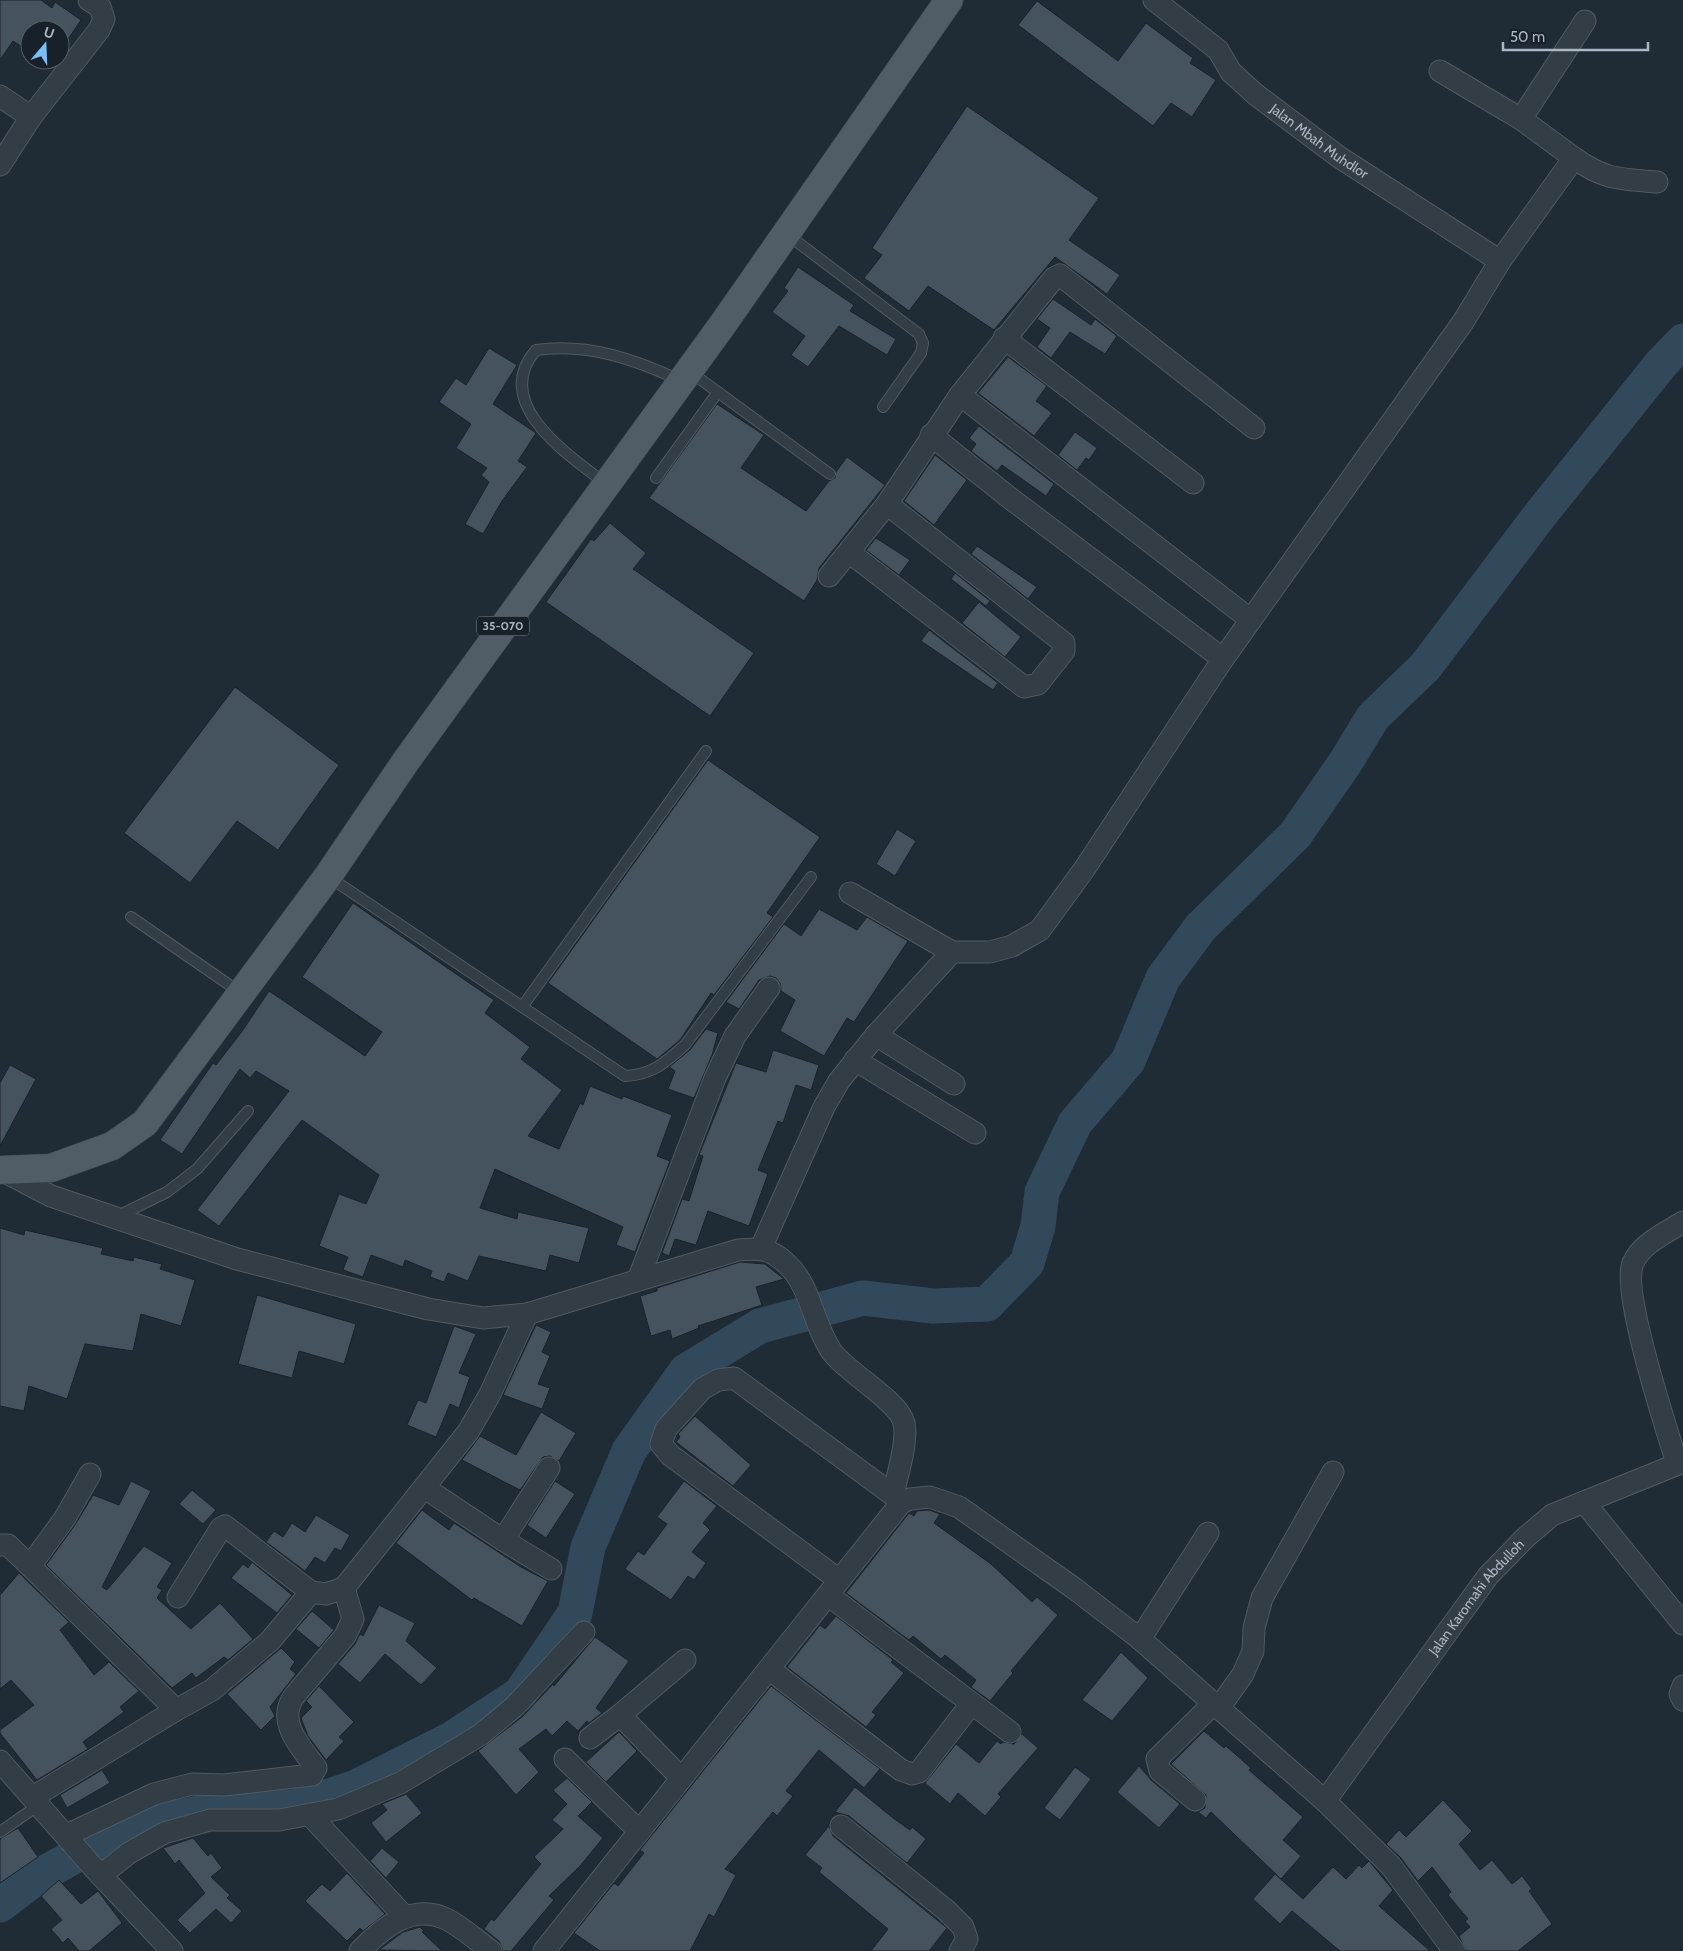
<svg xmlns="http://www.w3.org/2000/svg" width="1683" height="1951" font-family="Cabin,sans-serif">
	<style>
		.lines { fill: none; stroke-linecap: round; stroke-linejoin: round }
		.river { stroke: #32495c; stroke-width: 35 }
		.building { fill: #45535f; stroke: #1a232c }
		.lane-casing { stroke: #4f5a64; stroke-width: 12 }
		.street-casing { stroke: #4f5a64; stroke-width: 23 }
		.primary-casing { stroke: #3e4852; stroke-width: 29 }
		.lane { stroke: #323d45; stroke-width: 10 }
		.street { stroke: #323d45; stroke-width: 21 }
		.primary { stroke: #505c66; stroke-width: 28 }
		.labels { text-anchor: middle; stroke-width: 4.5; stroke-linejoin: round; paint-order: stroke }
		.shield { fill: #18212a; stroke: #7f8b95; stroke-width: 1 }
		.shield-label { font-size: 12px; font-weight: bold; fill: #abb8c3 }
		.street-label { font-size: 14px; fill: #abb8c3; stroke: #18212a }
	</style>
	<rect width="100%" height="100%" fill="#1f2b35"/>
	<g class="lines">
		<polyline class="river" points="0,1905 37,1877 126,1828 228,1807 295,1807 354,1788 453,1738 520,1694 575,1613 588,1547 629,1451 686,1371 760,1326 863,1298 933,1306 987,1304 1027,1263 1038,1226 1042,1192 1075,1123 1128,1061 1163,978 1201,927 1295,835 1345,763 1373,717 1425,667 1540,515 1661,364 1683,341"/>
	</g>
	<g class="building">
		<polygon points="0,0 41,0 52,8 55,2 81,20 60,51 60,30 30,30 30,52 13,41 0,60"/>
		<polygon points="1037,1 1118,61 1146,23 1193,58 1190,63 1216,80 1192,117 1171,103 1153,126 1018,25"/>
		<polygon points="967,106 1099,198 1069,240 1120,275 1107,294 1055,257 994,330 928,286 909,311 864,278 882,255 872,248"/>
		<polygon points="798,267 854,305 850,311 896,339 887,355 839,326 808,367 791,355 805,336 772,312 788,291 784,288"/>
		<polygon points="1053,299 1091,325 1095,319 1117,336 1105,354 1070,332 1051,358 1037,347 1050,328 1037,319"/>
		<polygon points="489,348 517,365 493,404 536,433 518,461 527,467 502,501 483,534 465,524 489,482 481,475 487,468 456,448 471,424 439,402 456,378 466,385"/>
		<polygon points="1008,357 1047,386 1036,401 1052,413 1034,436 978,393"/>
		<polygon points="717,404 764,435 741,468 806,511 829,481 835,478 836,472 847,457 885,485 819,568 817,580 804,601 649,498"/>
		<polygon points="979,426 1054,484 1046,496 1002,465 997,471 971,451 976,444 969,438"/>
		<polygon points="1075,432 1097,448 1089,460 1086,458 1077,470 1058,455"/>
		<polygon points="935,455 967,480 934,525 904,501"/>
		<polygon points="610,523 646,553 633,569 754,653 710,716 546,602 591,539 594,541"/>
		<polygon points="876,538 910,560 899,575 866,550"/>
		<polygon points="977,546 1037,587 1028,599 971,554"/>
		<polygon points="955,573 990,601 986,606 951,579"/>
		<polygon points="979,602 1021,637 1005,657 962,623"/>
		<polygon points="929,630 998,683 993,690 921,641"/>
		<polygon points="235,687 339,765 278,850 237,821 190,883 124,833"/>
		<polygon points="708,760 820,837 767,913 773,917 714,995 711,993 680,1040 657,1059 548,983"/>
		<polygon points="897,829 916,841 895,876 876,864"/>
		<polygon points="353,903 494,1000 485,1013 530,1047 521,1059 562,1090 528,1136 559,1149 580,1103 583,1105 590,1086 622,1099 623,1096 672,1115 657,1156 670,1161 635,1252 616,1245 623,1227 495,1169 480,1208 517,1219 518,1212 589,1228 579,1263 550,1255 546,1271 479,1256 468,1281 448,1273 444,1282 430,1277 432,1271 405,1260 403,1267 371,1255 363,1277 343,1270 348,1257 319,1246 339,1194 366,1204 379,1175 302,1120 219,1226 197,1210 289,1091 256,1071 250,1078 240,1069 182,1154 160,1140 213,1063 216,1065 243,1030 269,991 365,1056 382,1032 302,977"/>
		<polygon points="819,909 857,930 867,917 908,941 854,1022 847,1018 824,1056 780,1031 795,1000 781,991 780,983 776,978 770,976 759,980 739,1009 726,1002 784,924 801,936"/>
		<polygon points="706,1029 718,1033 712,1055 694,1098 668,1089 675,1071 669,1067 690,1050"/>
		<polygon points="773,1050 819,1065 811,1090 796,1085 783,1123 778,1121 758,1170 768,1174 749,1226 708,1211 696,1245 675,1239 669,1256 662,1253 682,1199 689,1201 703,1156 699,1155 736,1063 766,1072"/>
		<polygon points="10,1065 36,1079 0,1146 0,1083"/>
		<polygon points="0,1228 24,1235 25,1230 103,1248 101,1254 133,1261 134,1257 162,1264 160,1269 195,1280 181,1326 141,1314 133,1351 85,1344 67,1399 29,1386 24,1411 0,1406"/>
		<polygon points="740,1262 765,1264 784,1279 756,1287 762,1305 698,1326 699,1328 672,1339 670,1330 651,1336 640,1296 657,1291 657,1288"/>
		<polygon points="257,1295 356,1324 344,1364 299,1351 292,1378 238,1364"/>
		<polygon points="536,1325 551,1332 542,1352 550,1356 538,1384 550,1388 542,1409 503,1395"/>
		<polygon points="454,1326 476,1334 459,1373 470,1377 459,1408 450,1404 436,1437 407,1425 418,1400 426,1403"/>
		<polygon points="541,1412 576,1433 559,1461 550,1456 543,1457 520,1490 462,1460 480,1436 516,1455"/>
		<polygon points="695,1416 751,1465 733,1486 676,1442 680,1437 678,1434"/>
		<polygon points="131,1481 151,1491 102,1587 107,1590 144,1546 172,1563 157,1587 162,1590 157,1598 191,1629 220,1603 253,1639 228,1660 224,1657 196,1678 192,1673 172,1688 46,1565 75,1525 93,1495 119,1505"/>
		<polygon points="555,1481 575,1494 546,1538 527,1525"/>
		<polygon points="684,1481 717,1506 703,1523 710,1530 692,1552 706,1563 694,1580 688,1576 671,1600 625,1569 638,1551 644,1555 667,1524 657,1517"/>
		<polygon points="192,1490 216,1510 203,1524 179,1504"/>
		<polygon points="422,1510 449,1530 454,1523 521,1567 548,1581 522,1626 474,1598 472,1600 396,1543"/>
		<polygon points="929,1510 940,1514 934,1523 991,1564 1032,1602 1037,1597 1058,1615 1011,1671 1013,1673 990,1701 971,1687 976,1680 945,1655 941,1659 913,1636 909,1640 846,1593 909,1513 914,1516 917,1511"/>
		<polygon points="316,1515 350,1535 341,1551 335,1548 325,1563 315,1557 305,1571 266,1542 274,1531 283,1537 292,1523 305,1532"/>
		<polygon points="252,1562 292,1595 277,1613 231,1578 243,1564 248,1568"/>
		<polygon points="19,1573 69,1622 60,1630 94,1675 109,1662 139,1691 120,1707 124,1712 83,1742 88,1749 37,1780 0,1733 0,1730 34,1705 11,1680 0,1689 0,1595"/>
		<polygon points="379,1605 415,1623 406,1641 437,1668 421,1685 385,1654 360,1683 338,1664 355,1644 360,1634 363,1636"/>
		<polygon points="312,1611 334,1630 319,1648 296,1629"/>
		<polygon points="836,1616 893,1660 891,1662 904,1673 872,1712 876,1715 866,1727 787,1667 820,1625 825,1629"/>
		<polygon points="595,1637 629,1661 596,1708 602,1713 589,1723 587,1721 578,1731 567,1721 552,1736 546,1729 519,1749 539,1772 516,1795 478,1751 522,1717 553,1684 554,1686"/>
		<polygon points="281,1648 295,1662 290,1669 296,1674 270,1707 275,1716 261,1730 227,1694"/>
		<polygon points="1121,1652 1148,1678 1112,1721 1082,1700"/>
		<polygon points="319,1686 354,1722 339,1737 344,1741 326,1760 308,1736 301,1718 312,1707 306,1701"/>
		<polygon points="771,1686 880,1769 864,1788 819,1750 786,1791 793,1796 777,1816 773,1812 725,1869 736,1875 714,1917 709,1914 690,1951 600,1951 574,1933 614,1883 618,1886 644,1853 640,1850"/>
		<polygon points="1204,1731 1224,1748 1226,1746 1251,1768 1249,1770 1303,1817 1283,1840 1301,1856 1281,1879 1211,1812 1206,1818 1198,1812 1205,1808 1206,1795 1171,1764"/>
		<polygon points="619,1732 637,1751 606,1782 586,1762"/>
		<polygon points="1022,1734 1038,1748 998,1794 1001,1797 985,1816 958,1793 950,1804 925,1783 956,1744 979,1763 997,1741 1001,1744 1003,1742 1014,1744"/>
		<polygon points="1139,1766 1152,1781 1180,1804 1159,1828 1117,1792"/>
		<polygon points="1075,1767 1091,1779 1060,1820 1044,1808"/>
		<polygon points="102,1770 110,1783 67,1808 60,1795"/>
		<polygon points="567,1778 592,1802 578,1816 603,1838 580,1866 549,1896 554,1900 511,1951 503,1951 499,1941 484,1929 491,1919 494,1921 541,1864 534,1857 563,1829 552,1820 567,1804 553,1790"/>
		<polygon points="855,1787 893,1818 910,1830 912,1827 926,1839 907,1863 849,1816 835,1812"/>
		<polygon points="406,1794 422,1813 386,1842 371,1823 387,1810 382,1804"/>
		<polygon points="1443,1800 1472,1831 1459,1844 1480,1870 1492,1860 1512,1884 1522,1876 1532,1889 1529,1891 1552,1924 1518,1951 1466,1951 1459,1936 1470,1927 1465,1921 1468,1919 1448,1895 1451,1892 1432,1867 1418,1881 1401,1858 1386,1844 1399,1830 1406,1837"/>
		<polygon points="829,1826 833,1836 947,1928 929,1951 871,1951 888,1929 819,1872 822,1868 805,1855"/>
		<polygon points="18,1828 38,1857 0,1883 0,1839"/>
		<polygon points="193,1838 208,1856 211,1853 222,1868 211,1877 230,1895 227,1898 242,1911 231,1923 216,1909 190,1933 177,1920 205,1893 179,1860 175,1864 163,1848"/>
		<polygon points="382,1848 399,1862 386,1878 370,1861"/>
		<polygon points="1369,1861 1393,1890 1379,1906 1430,1951 1340,1951 1292,1911 1280,1924 1253,1899 1275,1874 1303,1899 1333,1867 1346,1879 1359,1865 1362,1868"/>
		<polygon points="347,1873 385,1914 363,1931 360,1928 347,1941 305,1901 322,1884 330,1891"/>
		<polygon points="59,1880 81,1904 98,1891 122,1923 89,1951 79,1951 68,1938 63,1943 51,1929 62,1920 41,1896"/>
		<polygon points="420,1927 424,1931 422,1932 442,1951 379,1950 403,1932"/>
	</g>
	<g class="lines">
		<defs>
			<g id="lane">
				<polyline points="788,235 919,334 923,343 921,353 883,407"/>
				<polyline points="689,371 830,474"/>
				<polyline points="656,478 718,392"/>
				<path d="M605,483C568,455 490,403 536,350C588,343 635,359 681,381"/>
				<path d="M329,877L625,1076C652,1075 666,1062 685,1045L811,877"/>
				<polyline points="131,917 241,993"/>
				<polyline points="522,1007 706,751"/>
				<polyline points="116,1217 167,1192 197,1169 248,1111"/>
				<polyline points="0,1832 40,1804"/>
			</g>
			<g id="street">
				<path id="s1" d="M1154,0L1218,50L1231,72L1255,94L1339,157L1500,261"/>
				<polyline points="1440,71 1521,119 1574,158"/>
				<polyline points="0,96 31,117"/>
				<polyline points="1521,119 1585,21"/>
				<polyline points="0,165 31,117 99,30 104,19 100,7 89,0"/>
				<polyline points="1004,338 1193,483"/>
				<polyline points="960,395 1251,620"/>
				<polyline points="931,435 1006,495 1223,659"/>
				<polyline points="849,552 1024,687 1038,684 1064,651 1064,643 887,504"/>
				<polyline points="829,576 887,504 960,395 1054,278 1060,275 1254,428"/>
				<polyline points="850,893 952,952"/>
				<polyline points="876,1035 954,1084"/>
				<polyline points="855,1060 975,1133"/>
				<path d="M1,1170L51,1196L237,1259L428,1309L483,1318L527,1314L738,1250C760,1248 770,1248 787,1264C811,1286 813,1325 832,1352C846,1372 899,1401 904,1423C908,1442 897,1476 893,1495L901,1503"/>
				<path d="M761,1248L824,1107L839,1081L876,1035L952,952H990L1012,946L1040,930L1085,868L1223,659L1463,322L1500,261L1574,158C1605,180 1620,179 1657,182"/>
				<polyline points="638,1280 715,1078 735,1036 769,988"/>
				<path d="M1677,1463C1666,1428 1621,1290 1633,1263C1642,1243 1666,1233 1683,1222"/>
				<polyline points="425,1488 503,1540 551,1569"/>
				<polyline points="1584,1502 1683,1624"/>
				<polyline points="503,1540 549,1468"/>
				<polyline points="0,1545 8,1545 30,1566 176,1710"/>
				<polyline points="30,1566 65,1518 90,1474"/>
				<polyline points="839,1580 670,1455 661,1444 666,1429 702,1389 718,1380 734,1378 893,1495"/>
				<polyline points="828,1595 1010,1732"/>
				<polyline points="178,1597 221,1528 225,1526 311,1592 326,1594 344,1588 468,1432 490,1394 527,1314"/>
				<polyline points="1140,1639 1208,1533"/>
				<polyline points="769,1669 901,1770 912,1774 919,1772 971,1704"/>
				<polyline points="1683,1686 1680,1694 1683,1700"/>
				<polyline points="1219,1708 1243,1674 1253,1651 1254,1628 1262,1598 1333,1472"/>
				<polyline points="590,1738 620,1715"/>
				<polyline points="565,1759 639,1831"/>
				<polyline points="0,1761 93,1867 172,1951"/>
				<polyline points="681,1778 620,1715 685,1660"/>
				<polyline points="33,1797 176,1710 212,1690 270,1641 311,1592"/>
				<polyline points="1195,1800 1160,1771 1157,1759 1214,1703"/>
				<path id="s2" d="M1325,1801L1488,1576L1526,1537L1552,1515L1683,1462"/>
				<polyline points="309,1814 405,1917"/>
				<polyline points="841,1826 946,1910 963,1927 967,1939 960,1951"/>
				<path d="M67,1835L154,1794L192,1784L224,1785L312,1775L316,1768C301,1747 275,1721 295,1695L345,1636L353,1619L344,1588"/>
				<polyline points="101,1875 129,1853 164,1833 210,1820 279,1820 338,1809 400,1783 480,1735 514,1707 584,1632"/>
				<path d="M360,1951C382,1928 411,1904 444,1918C460,1925 476,1940 491,1951"/>
				<polyline points="544,1951 901,1503 910,1499 930,1497 959,1507 1075,1589 1140,1639 1325,1801 1391,1866 1454,1951"/>
			</g>
			<polyline id="primary" points="0,1170 51,1168 112,1146 145,1123 328,876 406,761 723,324 949,0"/>
		</defs>
		<use href="#lane" class="lane-casing"/>
		<use href="#street" class="street-casing"/>
		<use href="#primary" class="primary-casing"/>
		<use href="#lane" class="lane"/>
		<use href="#street" class="street"/>
		<use href="#primary" class="primary"/>
	</g>
	<g class="labels">
		<rect class="shield" x="477" y="616.5" width="52" height="19" rx="4"/>
		<g class="shield-label">
			<text x="503" y="630">35-070</text>
		</g>
		<g class="street-label">
			<text dy="5" stroke="none"><textPath href="#s1" startOffset="219">Jalan Mbah Muhdlor</textPath></text>
			<text dy="5" stroke="none"><textPath href="#s2" startOffset="254">Jalan Karomahi Abdulloh</textPath></text>
		</g>
	</g>
	<g transform="translate(45 45) rotate(19)"><circle r="24" fill="#18212a" stroke="#535d67"/>
	<path d="M0-4L9 19L0 12L-9 19Z" fill="#7cbcf7"/>
	<text y="-8" font-size="14" font-weight="bold" text-anchor="middle" fill="#abb8c3">U</text>
	</g>
	<path d="M1503 42v8h145v-8" fill="none" stroke="#abb8c3" stroke-width="2.5"/>
	<text x="1510" y="42" font-size="15" fill="#abb8c3" stroke="#18212a" stroke-width="4" paint-order="stroke">50 m</text>
</svg>
